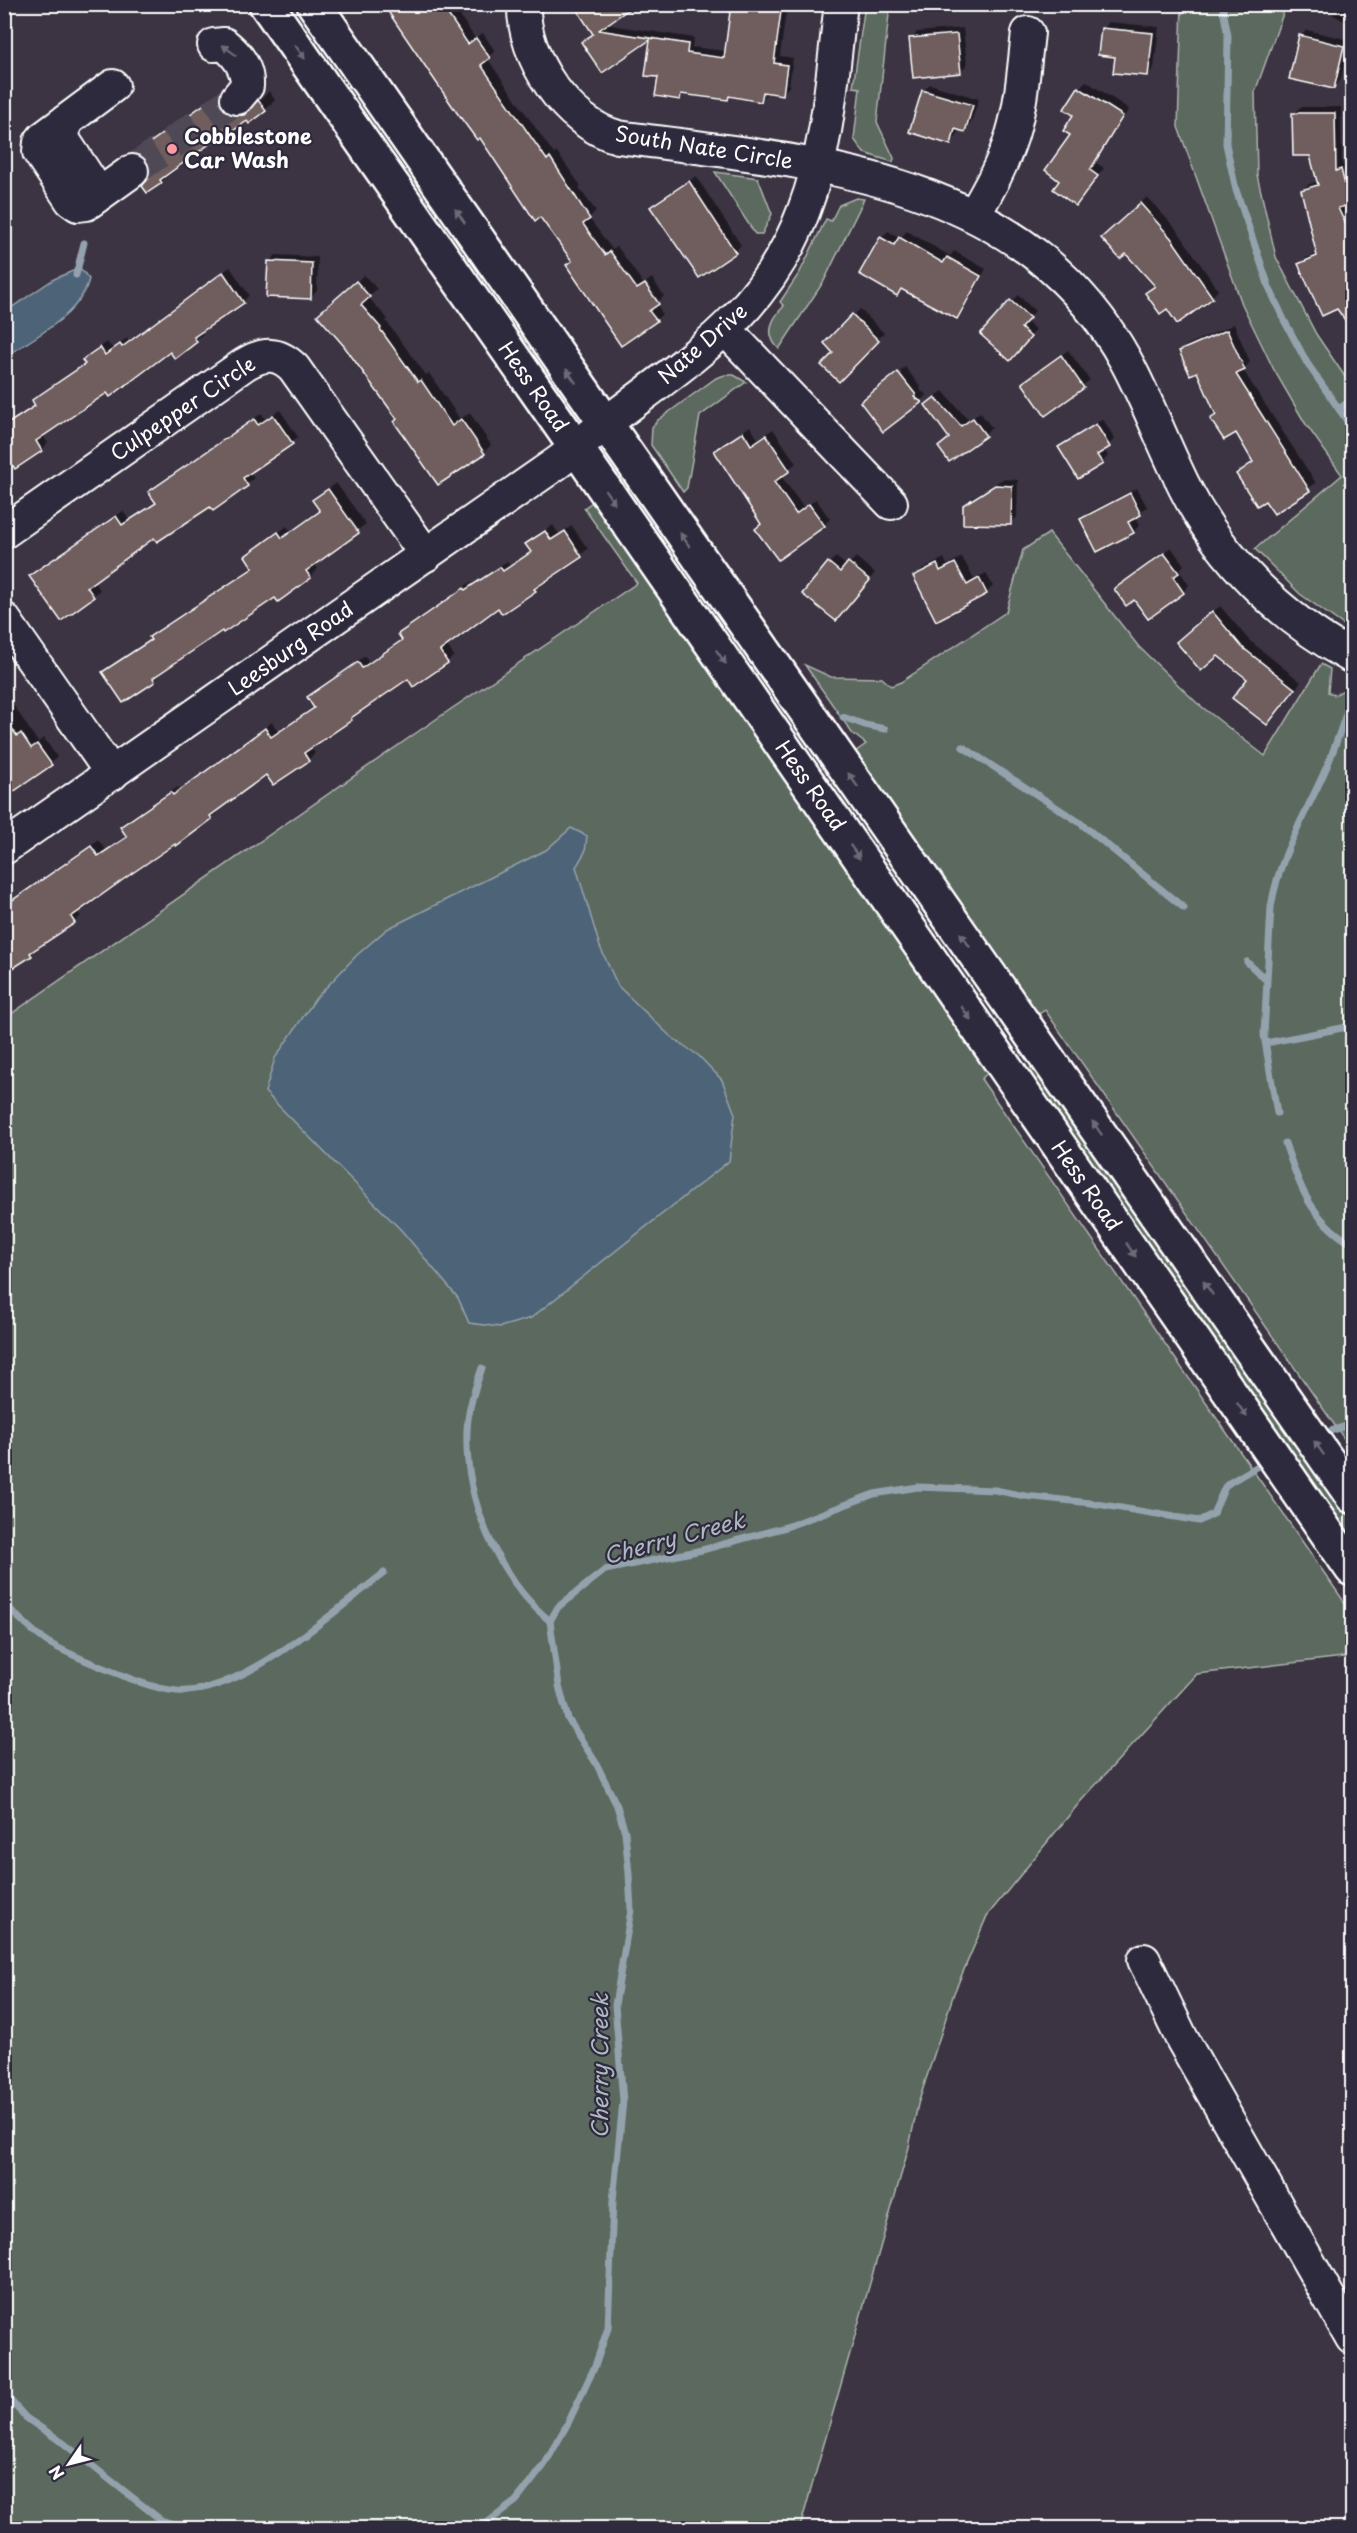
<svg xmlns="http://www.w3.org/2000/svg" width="1357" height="2533" font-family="'Playpen Sans',sans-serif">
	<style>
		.green { fill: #5b695e; stroke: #adb4ae; stroke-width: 1.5 }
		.water { fill: #4d6477; stroke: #94a2ad; stroke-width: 1.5 }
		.shadow { fill: #0007 }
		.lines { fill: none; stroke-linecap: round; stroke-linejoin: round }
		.stream { stroke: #94a2ad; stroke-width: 7 }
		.building { fill: #705d5d; stroke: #fff; stroke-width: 1.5 }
		.minor-tunnel { stroke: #504856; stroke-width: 32; stroke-dasharray: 32 16; stroke-linecap: butt }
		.minor-casing { stroke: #fff; stroke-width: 36 }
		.major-casing { stroke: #fff; stroke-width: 38 }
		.minor { stroke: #2f2a3d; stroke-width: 32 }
		.major { stroke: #2f2a3d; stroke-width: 33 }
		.oneway { fill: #6d6a77 }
		.poi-dot { fill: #ff9aa2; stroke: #2f2a3d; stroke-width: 2 }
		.labels { text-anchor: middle; stroke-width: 4.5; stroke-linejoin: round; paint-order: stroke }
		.poi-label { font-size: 21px; font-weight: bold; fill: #fff; stroke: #2f2a3d; text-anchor: start }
		.street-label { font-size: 21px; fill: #fff; stroke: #2f2a3d }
		.water-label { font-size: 22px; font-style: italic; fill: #afb9c2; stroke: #2f2a3d }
	</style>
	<rect width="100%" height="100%" fill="#3c3443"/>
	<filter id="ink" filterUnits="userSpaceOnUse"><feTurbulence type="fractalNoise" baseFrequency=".0167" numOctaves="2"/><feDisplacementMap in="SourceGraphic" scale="12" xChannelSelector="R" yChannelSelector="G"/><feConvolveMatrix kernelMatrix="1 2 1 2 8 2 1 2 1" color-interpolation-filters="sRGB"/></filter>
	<g filter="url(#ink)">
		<g class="green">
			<polygon points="865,5 890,5 877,122 894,158 893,162 864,153 854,139 860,88 853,87"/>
			<polygon points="1182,5 1286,5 1255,92 1257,175 1276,257 1316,334 1352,387 1352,631 1300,594 1255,549 1342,475 1305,423 1274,370 1242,304 1178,127"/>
			<polygon points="715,172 758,178 772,214 762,234 755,234"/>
			<path d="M856,198L864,199L824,281L779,349C764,334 771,319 784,306L780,302L800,272L826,219L831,221L839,205Z"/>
			<polygon points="725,375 734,375 746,382 700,416 687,488 683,492 651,445 652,427 658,420 716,378"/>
			<path d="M595,500C727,690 855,883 990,1071L981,1079L1352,1613V1656L1197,1674L1080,1802L987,1916L954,1993L918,2104L909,2147L801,2524L796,2528H5L4,1019L429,724L637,583L584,508Z"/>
			<polygon points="1049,533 1139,647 1197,703 1265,756 1321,664 1330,669 1328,692 1334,695 1348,688 1352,690 1352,782 1347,806 1352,808 1352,1450 1045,1010 1036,1016 851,755 866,744 852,733 805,665 831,677 882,678 891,686 901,682 1006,612 1023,550"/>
			<polygon points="1035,1065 1352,1520 1352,1545 1024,1073"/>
		</g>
		<g class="water">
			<path d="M80,268L89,279C80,316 34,337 5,357V312L54,279Z"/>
			<polygon points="571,828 587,836 585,852 576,867 600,947 618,986 670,1036 699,1056 722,1080 735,1114 729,1161 531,1318 500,1327 469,1323 458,1298 402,1231 265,1092 275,1058 316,998 357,955 387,929 546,850"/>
		</g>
		<g class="shadow">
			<polygon points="384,4 452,4 475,38 483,33 495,51 487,58 554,154 557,152 581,186 579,188 596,211 589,218 612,249 617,246 657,303 662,314 656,320 573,260"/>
			<polygon points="732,4 787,4 780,56 793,58 789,87 782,94 768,92 761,100 731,95 728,98 685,93 679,99 659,76 647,74 652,37 602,71 583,43 605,24 694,38 692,47 726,51"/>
			<polygon points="1315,4 1352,4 1352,20 1349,24"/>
			<polygon points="1109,22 1159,27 1154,68 1148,75 1116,55 1103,29"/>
			<polygon points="963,28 967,65 960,72 911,39 917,32"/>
			<polygon points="1307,30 1350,40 1340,81 1333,88 1300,36"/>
			<polygon points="1086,81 1129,109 1095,162 1104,168 1076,204 1061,180 1079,88"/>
			<polygon points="930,84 979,99 971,123 964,130 959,128 957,136 950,143 923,91"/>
			<polygon points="230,85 244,106 256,105 269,91 275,100 265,110 223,133 161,182 150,178 151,168 147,159 136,153 146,144"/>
			<polygon points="1300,107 1341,107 1342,165 1347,164 1352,185 1352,200 1345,204 1352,220 1352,329 1338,307 1300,265 1306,258 1318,253 1302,190 1309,184 1319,181 1311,154 1293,114"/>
			<polygon points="696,176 741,245 735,252 652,207"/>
			<polygon points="1147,197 1178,231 1218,290 1212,297 1167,307 1147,293 1156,285 1110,231"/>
			<polygon points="888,231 900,238 907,231 950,256 954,251 986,269 963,311 957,318 903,288 897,295 881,238"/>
			<polygon points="4,236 11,245 4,251"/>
			<polygon points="276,255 318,257 317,291 310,298 269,262"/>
			<polygon points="230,267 249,295 243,302 200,330 203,334 175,357 170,350 43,435 48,443 41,450 16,467 13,462 4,467 4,425 36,404 34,401 40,394 86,363 91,354 107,342 113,349 127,338 129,342"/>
			<polygon points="364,275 377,289 368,297 388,319 386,321 426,375 429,373 460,419 470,413 491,445 484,452 398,419 326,308"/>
			<polygon points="652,278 664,296 659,301 646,282"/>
			<polygon points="1018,295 1035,311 1026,321 1036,330 1016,352 982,334"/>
			<polygon points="860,309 884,333 839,380 835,353 826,343"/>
			<polygon points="1234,324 1250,362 1243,370 1316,483 1274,512 1265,499 1238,474 1254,461 1236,431 1217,414 1198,370 1181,351 1187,345"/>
			<polygon points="1068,350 1090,380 1045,414 1024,383"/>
			<polygon points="905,367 921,387 920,390 927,395 884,430 862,402"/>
			<polygon points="943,391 969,421 980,412 992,428 950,460 951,437 933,398"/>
			<polygon points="280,410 298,437 249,472 254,478 214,509 210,505 155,536 93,580 100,590 93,596 31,576 123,511 129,520 156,502 150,492 157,486 262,413 265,419"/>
			<polygon points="1103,419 1115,439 1104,449 1108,456 1102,463 1060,447 1066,441"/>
			<polygon points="750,426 758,439 773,429 796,463 781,476 804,508 816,499 830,519 824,525 763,524 715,451"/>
			<polygon points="1003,479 1018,480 1017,517 1010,524 964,505 971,498"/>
			<polygon points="336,483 366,524 314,563 318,569 310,577 278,600 275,596 222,629 160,671 162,673 154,681 123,701 104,673 152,638 158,630 254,566 247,556 287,526 291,531 321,509 314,500"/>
			<polygon points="1137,488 1147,507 1135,516 1140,525 1133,532 1081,520 1088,513"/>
			<polygon points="553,525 559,534 572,526 588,549 535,590 499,606 446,644 454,656 447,662 408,677 310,747 315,753 308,760 267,773 216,810 218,812 211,818 77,911 81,916 74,922 31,954 4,908 98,840 106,850 127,836 121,827 128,820 178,787 180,789 272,722 278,732 315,706 308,697 315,691 365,656 369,662 403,638 400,634 406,627 471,582 473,584 507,561 510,566 532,551 527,544"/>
			<polygon points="1171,547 1184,565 1179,570 1189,585 1183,592 1134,598 1116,589"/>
			<polygon points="836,557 847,566 856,557 875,573 842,613 829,563"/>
			<polygon points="962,557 974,579 986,573 993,586 986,593 915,577 921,570 944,558 947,565"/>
			<polygon points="1220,606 1249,640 1301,682 1273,717 1249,679 1218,654 1184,635"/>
			<polygon points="4,691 38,742 44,738 57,757 51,764 4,777"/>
		</g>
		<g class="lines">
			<g class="stream">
				<polyline points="1222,4 1228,36 1226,144 1236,190 1269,287 1284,320 1307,363 1352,428"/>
				<polyline points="76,275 84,243"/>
				<polyline points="1339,409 1352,399"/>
				<polyline points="843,717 865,725 885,729"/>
				<polyline points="963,747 1079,822 1184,908"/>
				<polyline points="1247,962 1266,980"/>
				<polyline points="1266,1043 1352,1026"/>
				<path d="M1277,1113L1264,1035L1271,907C1280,852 1306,815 1327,766C1337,743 1344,719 1352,696"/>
				<path d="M1285,1143C1299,1186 1311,1220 1352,1244"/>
				<path d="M482,1368C475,1388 468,1408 467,1430C464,1498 497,1577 550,1621"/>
				<polyline points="1321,1434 1352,1424"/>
				<path d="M4,1604C19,1617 33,1633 49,1643C70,1655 94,1664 116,1673C135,1681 156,1689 177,1691C242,1696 334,1611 384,1573"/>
				<polyline points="4,2393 26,2418 62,2442 161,2520 186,2528"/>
				<polyline points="480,2528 516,2501 545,2464 569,2421 595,2366 608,2328 613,2201 623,2101 615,2005 631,1910 629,1874 625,1832 617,1806 596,1763 568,1719 559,1686 550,1621 558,1607 605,1570 702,1550 786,1527 874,1494 918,1487 995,1490 1025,1496 1091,1503 1199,1521 1213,1514 1225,1487 1229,1483 1268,1460"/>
			</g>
		</g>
		<g class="building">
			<polygon points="383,4 441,4 468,44 476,38 490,58 481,65 547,160 550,157 590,219 583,224 605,255 610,251 637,289 645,284 659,304 649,311 657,321 621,346 566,265 572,261 540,217 535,221 480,138 477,140 455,110"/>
			<polygon points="573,4 636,4 599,30 688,44 687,53 724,58 731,4 782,4 774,63 787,65 783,95 763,92 761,102 729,96 728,100 681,94 680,100 655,96 658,77 645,76 650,40 602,73 581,42 593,34"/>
			<polygon points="1101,28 1153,33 1148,76 1113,73 1115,57 1098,55"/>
			<polygon points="957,34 961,73 913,78 909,38"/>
			<polygon points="1299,35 1344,46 1334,89 1289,79"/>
			<polygon points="1078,87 1123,116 1090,170 1098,176 1076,206 1053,189 1059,181 1045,170 1070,135 1063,131 1073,115 1064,109"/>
			<polygon points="922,90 973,105 965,132 955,129 951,145 909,132"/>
			<polygon points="220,93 220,105 225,111 233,116 244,115 258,100 266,111 249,124 247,121 224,137 222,135 160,180 162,183 147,193 142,186 149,178 150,169 146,160 134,154"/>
			<polygon points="1292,113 1335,113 1336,171 1341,169 1350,205 1338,208 1353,240 1353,331 1337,309 1322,316 1298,264 1317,256 1301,190 1318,185 1310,156 1293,156"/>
			<polygon points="689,181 736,253 699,278 650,207"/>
			<polygon points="1140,203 1171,238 1213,298 1177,324 1167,309 1160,314 1145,293 1155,286 1126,254 1120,259 1101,238"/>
			<polygon points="880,237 894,245 899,237 943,263 947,257 981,276 957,319 901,289 897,296 859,274"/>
			<polygon points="268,261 312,263 311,299 266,297"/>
			<polygon points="223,272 244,303 194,337 197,342 175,359 170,352 110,397 107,393 36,441 42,451 15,469 4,453 4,426 35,406 32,400 85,364 82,360 100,347 105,355 120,344 122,347"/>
			<polygon points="356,281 370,297 361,305 381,328 380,329 418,382 421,380 452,426 461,419 485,454 438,485 394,422 397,419 344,346 317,315"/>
			<polygon points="1010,300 1030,318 1021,328 1031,337 1010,361 980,334"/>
			<polygon points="852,314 879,341 839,382 821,365 833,353 824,343"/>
			<polygon points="1227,330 1245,370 1236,374 1310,491 1274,514 1265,501 1257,506 1236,474 1253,462 1236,433 1224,440 1210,419 1216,415 1197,372 1190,375 1179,351"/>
			<polygon points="1061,355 1084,388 1045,416 1022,383"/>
			<polygon points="898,372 916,395 914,397 922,402 883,432 860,402"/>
			<polygon points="935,397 961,426 973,418 986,436 949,462 938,447 949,438 925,405"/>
			<polygon points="273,415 293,444 243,478 248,486 213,511 210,507 157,542 154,538 87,587 94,597 61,621 29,576 116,516 122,525 156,503 148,492 254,419 258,425"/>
			<polygon points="1096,424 1110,447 1097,455 1103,464 1078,479 1058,447"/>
			<polygon points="743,432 751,445 766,435 790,471 774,482 796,514 809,504 825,526 778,560 755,529 761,524 714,451"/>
			<polygon points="995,485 1012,486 1011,525 963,524 963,505"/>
			<polygon points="328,489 359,533 306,571 311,578 278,602 275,598 223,633 222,631 153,678 155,682 123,703 102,672 151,640 149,637 253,568 245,556 278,532 282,538 320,511 312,500"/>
			<polygon points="1130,493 1141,515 1128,522 1134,533 1097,552 1080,519"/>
			<polygon points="545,531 551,540 565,531 582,557 534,589 536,591 502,614 498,608 440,651 448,663 413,687 408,679 351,718 352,720 304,753 309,761 273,785 266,775 210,816 212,819 176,846 175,844 131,874 71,917 75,923 30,953 32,956 4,974 4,906 91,846 98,856 127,837 120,827 171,792 173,795 265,728 271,737 314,708 307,697 358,662 362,668 402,640 398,634 464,588 465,590 500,567 503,571 531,552 525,544"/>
			<polygon points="1164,553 1179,573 1173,577 1184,593 1148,619 1134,600 1126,606 1114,589"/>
			<polygon points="828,562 840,572 848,562 870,580 836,621 802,594"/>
			<polygon points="955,563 967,585 979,578 987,594 936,621 913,576 937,564 940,571"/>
			<polygon points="1212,611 1242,647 1295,689 1267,725 1232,698 1247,679 1218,656 1201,671 1176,642"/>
			<polygon points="4,717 17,736 21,733 31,748 37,744 52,765 13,792 4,779"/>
		</g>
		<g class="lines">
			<polyline class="minor-tunnel" points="132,171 237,98"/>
			<defs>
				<g id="minor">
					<path d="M524,4C522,57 567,124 618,137C807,162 1023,173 1126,361C1148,402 1164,446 1185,488C1221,560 1282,618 1352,657"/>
					<path d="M214,45L224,44C238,55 248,68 247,86L237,98"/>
					<polyline points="113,86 43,138 40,142 39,152 71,200 78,205 86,204 132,171"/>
					<polyline points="65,122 63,137 65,142 99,194"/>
					<path d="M974,215C989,189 1003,164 1012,135C1022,102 1024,66 1028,33"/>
					<polyline points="726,330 891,503"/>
					<path d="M4,532L245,364C264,353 278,352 294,368L426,555"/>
					<polyline points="4,619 112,774"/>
					<path d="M4,848L557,463C574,451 589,436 606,423C689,359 766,314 804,210C829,145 832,73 841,4"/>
					<polyline points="1144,1960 1182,2039 1352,2338"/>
				</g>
				<g id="major">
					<polyline points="266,4 577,449 1352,1569"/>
					<polyline points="314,4 1352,1496"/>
				</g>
			</defs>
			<use href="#minor" class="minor-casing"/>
			<use href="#major" class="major-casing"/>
			<use href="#minor" class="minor"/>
			<use href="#major" class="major"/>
		</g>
		<defs><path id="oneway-solid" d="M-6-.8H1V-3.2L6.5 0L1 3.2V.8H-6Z" transform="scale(1.5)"/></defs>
		<g class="oneway">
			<use href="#oneway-solid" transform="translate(229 50) rotate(-143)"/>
			<use href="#oneway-solid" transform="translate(300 52) rotate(55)"/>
			<use href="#oneway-solid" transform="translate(460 216) rotate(-125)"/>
			<use href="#oneway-solid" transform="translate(571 376) rotate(-125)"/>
			<use href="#oneway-solid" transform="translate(610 497) rotate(55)"/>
			<use href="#oneway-solid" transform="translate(685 540) rotate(-125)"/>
			<use href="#oneway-solid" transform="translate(721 657) rotate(55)"/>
			<use href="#oneway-solid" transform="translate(853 780) rotate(-125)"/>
			<use href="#oneway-solid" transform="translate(855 852) rotate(55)"/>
			<use href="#oneway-solid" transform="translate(965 940) rotate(-125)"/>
			<use href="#oneway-solid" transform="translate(966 1013) rotate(55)"/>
			<use href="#oneway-solid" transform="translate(1097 1128) rotate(-125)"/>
			<use href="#oneway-solid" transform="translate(1131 1250) rotate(55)"/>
			<use href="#oneway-solid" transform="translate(1208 1288) rotate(-125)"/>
			<use href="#oneway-solid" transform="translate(1242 1410) rotate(55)"/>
			<use href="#oneway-solid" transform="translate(1319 1448) rotate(-125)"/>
		</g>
	</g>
	<circle class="poi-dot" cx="172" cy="149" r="6"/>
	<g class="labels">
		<g class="poi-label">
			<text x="184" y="144">Cobblestone<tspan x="184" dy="24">Car Wash</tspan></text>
		</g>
		<g class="street-label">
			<text transform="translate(704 148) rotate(9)" y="7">South Nate Circle</text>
			<text transform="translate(703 344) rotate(-41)" y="7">Nate Drive</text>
			<text transform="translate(533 387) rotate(55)" y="7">Hess Road</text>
			<text transform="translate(183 409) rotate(-34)" y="7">Culpepper Circle</text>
			<text transform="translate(291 649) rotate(-35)" y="7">Leesburg Road</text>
			<text transform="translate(810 786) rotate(55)" y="7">Hess Road</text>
			<text transform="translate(1086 1186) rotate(55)" y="7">Hess Road</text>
		</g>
		<g class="water-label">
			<text transform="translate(674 1538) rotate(-15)" y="8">Cherry Creek</text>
			<text transform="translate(600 2066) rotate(-90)" y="8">Cherry Creek</text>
		</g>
	</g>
	<rect width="1357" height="2533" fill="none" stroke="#2f2a3d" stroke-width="24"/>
	<rect x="12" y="12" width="1333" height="2509" fill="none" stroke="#fff" stroke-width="2" filter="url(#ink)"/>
	<g transform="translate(69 2464) rotate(235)" stroke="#2f2a3d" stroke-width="4.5" paint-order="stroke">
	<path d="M0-4.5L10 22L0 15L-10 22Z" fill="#ffffff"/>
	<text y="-9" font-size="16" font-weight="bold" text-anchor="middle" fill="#ffffff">N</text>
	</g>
</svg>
